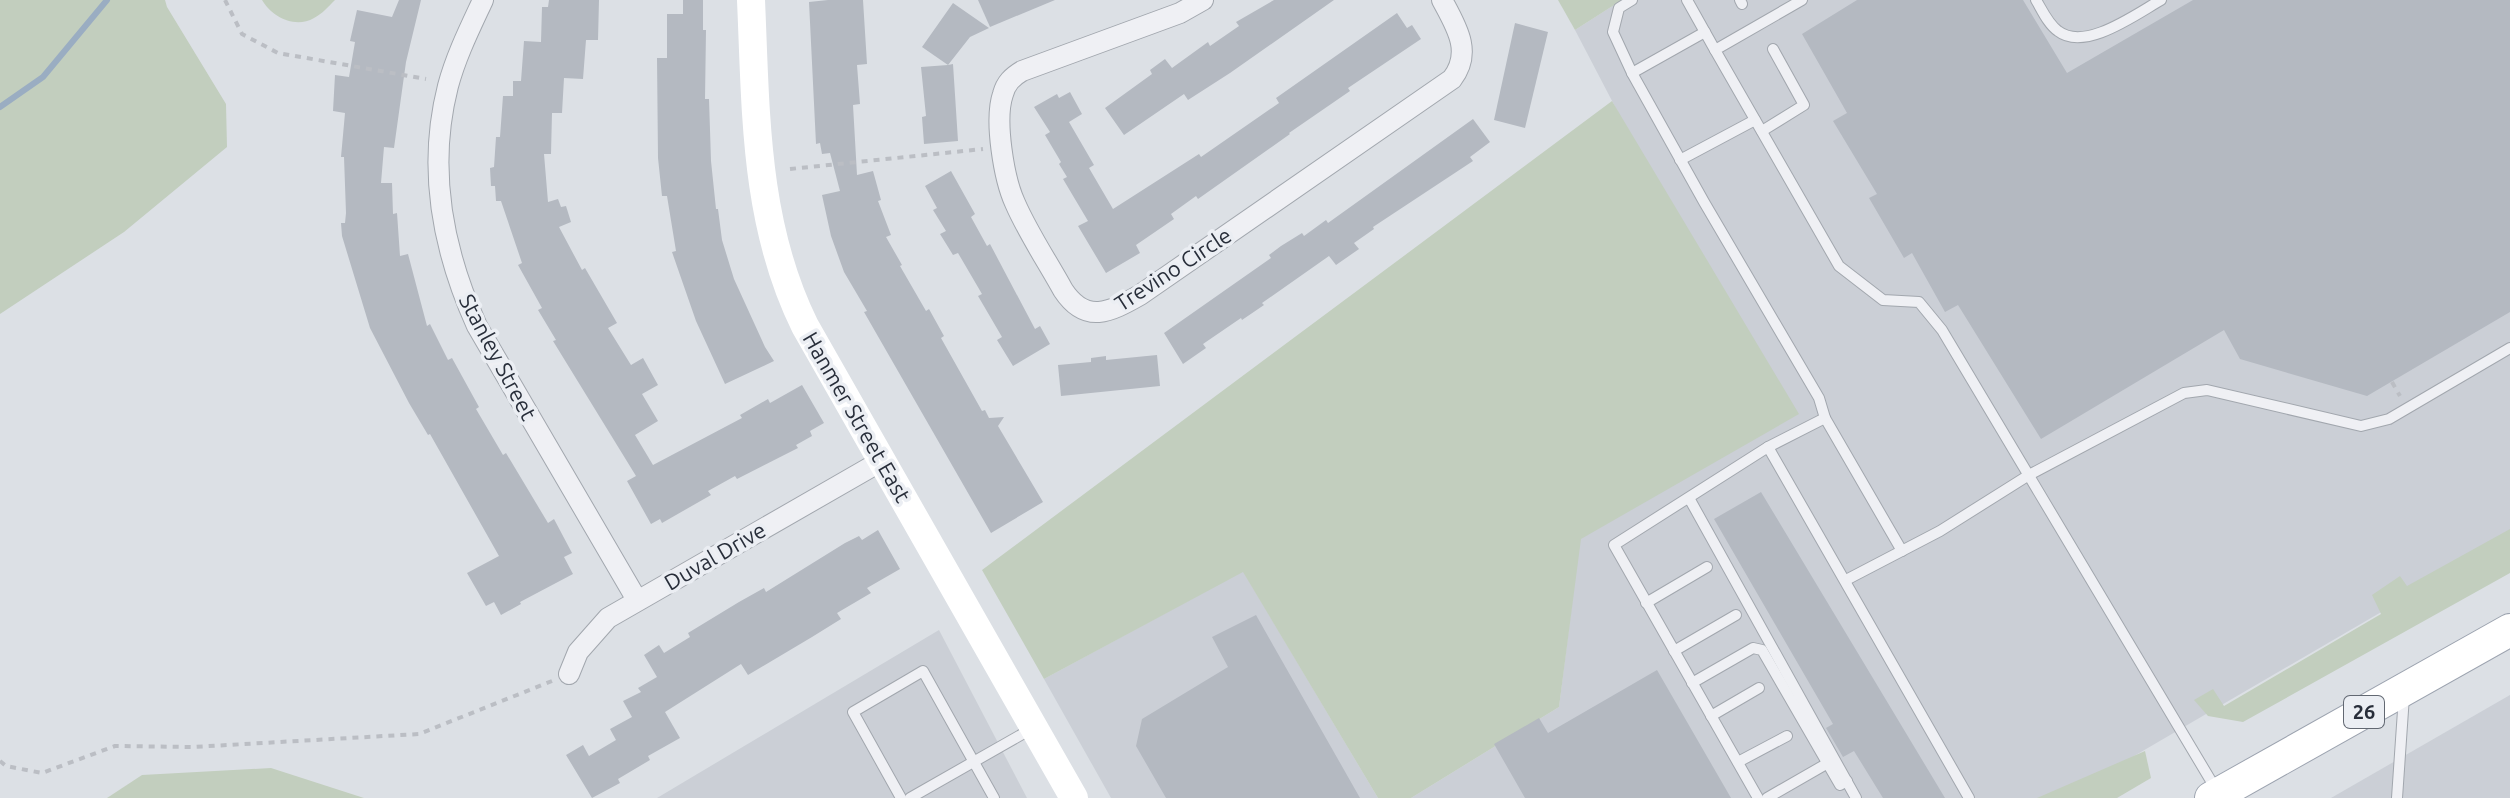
<svg xmlns="http://www.w3.org/2000/svg" width="2510" height="798" font-family="Ubuntu,sans-serif">
	<style>
		.built { fill: #cbcfd6 }
		.green { fill: #c2cebe }
		.lines { fill: none; stroke-linecap: round; stroke-linejoin: round }
		.stream { stroke: #9aadc2; stroke-width: 6 }
		.building { fill: #b4b9c1 }
		.lane-casing { stroke: #a2a7ae; stroke-width: 12 }
		.street-casing { stroke: #a2a7ae; stroke-width: 22 }
		.primary-casing { stroke: #9da4b0; stroke-width: 34 }
		.path { stroke: #bbbec4; stroke-width: 4; stroke-dasharray: 6 6; stroke-linecap: butt }
		.lane { stroke: #eff0f4; stroke-width: 10 }
		.street { stroke: #eff0f4; stroke-width: 20 }
		.secondary { stroke: #fff; stroke-width: 28 }
		.primary { stroke: #fff; stroke-width: 32 }
		.labels { text-anchor: middle; stroke-width: 7; stroke-linejoin: round; paint-order: stroke }
		.shield { fill: #ebeef3; stroke: #626872; stroke-width: 2 }
		.shield-label { font-size: 20px; font-weight: bold; fill: #282e3a }
		.street-label { font-size: 22px; fill: #282e3a; stroke: #ebeef3 }
	</style>
	<rect width="100%" height="100%" fill="#dce0e5"/>
	<g class="built">
		<polygon points="1622,0 2510,0 2510,537 2062,798 1411,798 1559,707 1580,539 1774,411 1575,30"/>
		<polygon points="1243,571 1378,798 1111,798 1044,679"/>
		<polygon points="939,630 1027,798 657,798"/>
		<polygon points="2510,695 2510,798 2331,798"/>
	</g>
	<g class="green">
		<polygon points="0,0 165,0 167,7 226,104 227,147 124,232 0,314"/>
		<path d="M262,0H335C329,6 322,14 314,18C295,29 272,17 262,0Z"/>
		<polygon points="1558,0 1622,0 1575,30"/>
		<polygon points="1612,101 1799,414 1581,539 1559,707 1411,798 1378,798 1243,572 1044,679 982,570"/>
		<polygon points="2510,529 2510,573 2243,722 2208,716 2194,700 2213,689 2224,706 2381,614 2372,595 2400,576 2407,586"/>
		<polygon points="2145,751 2151,778 2117,798 2037,798"/>
		<polygon points="271,768 364,798 107,798 142,775"/>
	</g>
	<g class="lines">
		<polyline class="stream" points="0,107 43,77 107,0"/>
	</g>
	<g class="building">
		<polygon points="399,0 421,0 406,62 394,148 384,147 381,183 392,183 393,214 397,213 400,256 408,254 427,326 430,324 448,360 452,358 479,407 476,409 503,455 506,453 548,523 554,519 572,553 564,557 573,574 520,602 521,604 501,615 494,602 486,606 467,573 499,556 430,434 428,435 409,403 370,328 342,236 341,223 345,223 346,213 344,157 341,157 345,113 333,111 335,75 349,77 355,42 350,41 357,10 392,17"/>
		<polygon points="549,0 599,0 598,40 586,40 583,79 564,78 562,113 552,113 551,154 544,154 548,202 558,199 561,207 566,206 571,222 559,227 582,270 585,268 617,323 608,328 631,365 643,358 658,385 642,394 658,421 635,435 653,465 742,418 740,415 768,399 770,403 802,385 824,423 810,431 812,436 796,445 798,448 737,479 735,476 708,491 711,495 662,523 660,519 651,524 627,481 636,476 553,341 556,340 538,310 542,308 518,265 522,263 501,201 496,201 495,186 491,186 490,168 494,167 496,137 500,137 503,96 513,96 513,81 521,81 524,41 541,42 542,7 548,7"/>
		<polygon points="683,0 703,0 703,30 706,30 705,99 709,99 711,161 716,209 718,209 722,240 734,279 765,347 774,361 725,384 696,321 672,252 676,251 667,196 662,196 658,158 657,58 667,58 667,14 683,14"/>
		<polygon points="828,0 863,0 867,64 857,65 860,104 853,105 857,175 873,171 881,200 878,201 891,235 886,237 902,265 900,266 926,311 929,309 944,336 941,338 982,411 985,410 989,418 1004,417 998,426 1043,502 991,533 864,312 867,311 844,272 831,236 822,195 840,191 830,153 822,154 820,143 816,144 809,2"/>
		<polygon points="978,0 1055,0 990,27"/>
		<polygon points="1274,0 1334,0 1230,73 1188,100 1184,94 1124,135 1105,108 1152,74 1150,70 1165,59 1172,68 1208,42 1210,46 1239,26 1236,22"/>
		<polygon points="1857,0 2023,0 2067,73 2193,0 2510,0 2510,312 2367,396 2240,359 2224,330 2041,439 1958,305 1945,312 1912,253 1904,258 1869,198 1877,194 1833,121 1847,113 1802,34"/>
		<polygon points="953,3 989,28 970,37 948,65 953,64 958,141 924,144 922,117 926,116 921,67 948,65 922,47"/>
		<polygon points="1397,13 1407,28 1412,25 1421,39 1348,88 1350,91 1289,133 1290,134 1198,199 1196,196 1171,214 1174,219 1136,245 1140,253 1106,273 1078,226 1088,221 1063,179 1067,177 1059,164 1061,162 1045,135 1050,132 1034,107 1057,94 1059,98 1070,92 1082,114 1069,122 1094,165 1089,168 1113,209 1199,154 1201,157 1279,103 1276,98"/>
		<polygon points="1515,23 1548,32 1525,128 1494,120"/>
		<polygon points="1473,119 1490,142 1470,157 1473,161 1373,227 1374,229 1354,243 1359,249 1336,265 1329,256 1262,303 1264,305 1242,320 1241,318 1203,344 1206,348 1183,364 1164,333 1271,258 1269,255 1281,246 1302,233 1304,236 1326,220 1328,223"/>
		<polygon points="951,171 975,214 971,217 987,246 990,244 1035,329 1040,326 1050,344 1013,366 997,340 1002,337 978,296 982,294 958,253 953,255 940,234 946,231 933,210 937,208 925,186"/>
		<polygon points="1157,355 1160,386 1061,396 1058,365 1091,362 1091,358 1106,356 1106,360"/>
		<polygon points="1761,492 1945,798 1883,798 1854,751 1843,757 1826,728 1833,724 1714,519"/>
		<polygon points="878,530 900,569 867,588 871,593 837,613 841,619 812,637 748,675 741,664 665,712 680,738 648,756 650,760 618,779 620,783 592,798 566,755 583,745 589,756 616,740 610,729 632,717 623,701 641,692 638,688 657,677 644,655 659,645 664,653 690,637 688,633 739,602 764,588 766,592 845,543 859,536 862,540"/>
		<polygon points="1256,615 1360,798 1166,798 1136,746 1142,719 1228,667 1212,637"/>
		<polygon points="1657,670 1731,798 1525,798 1494,744 1539,718 1548,733"/>
	</g>
	<g class="lines">
		<defs>
			<g id="lane">
				<polyline points="1632,0 1619,8 1613,32 1632,73 1704,202 1819,398 1825,418 1902,551"/>
				<polyline points="1687,0 1715,50"/>
				<polyline points="1740,0 1742,4"/>
				<polyline points="1802,0 1715,50 1839,266 1883,300 1919,302 1942,330 2217,791"/>
				<path d="M2036,0C2042,10 2048,24 2058,31C2085,52 2136,14 2161,0"/>
				<polyline points="1632,73 1705,32"/>
				<polyline points="1762,131 1804,105 1773,49"/>
				<polyline points="1680,160 1755,120"/>
				<polyline points="1768,447 1825,418"/>
				<polyline points="1689,498 1856,798"/>
				<polyline points="1846,580 1940,531 2029,475 2184,393 2207,390 2361,426 2389,419 2510,348"/>
				<polyline points="1646,603 1707,567"/>
				<polyline points="1674,651 1736,615"/>
				<polyline points="1692,683 1753,648 1762,650 1840,785 1847,781"/>
				<polyline points="1711,716 1759,688"/>
				<polyline points="1738,762 1787,736"/>
				<polyline points="901,798 853,712 923,671 994,798"/>
				<polyline points="910,798 1033,728"/>
				<polyline points="1758,798 1614,545 1768,447 1969,798"/>
				<polyline points="1767,798 1828,763"/>
				<polyline points="2397,798 2404,696"/>
			</g>
			<g id="street">
				<path d="M483,0C470,28 456,56 448,86C427,168 443,251 477,326L637,600"/>
				<path d="M1203,0L1180,13L1022,71C1012,77 1006,83 1003,94C994,120 1004,179 1015,203C1028,233 1047,261 1063,290C1086,325 1110,312 1140,295L1452,79C1473,52 1456,26 1442,0"/>
				<polyline points="569,674 578,652 608,618 883,460"/>
			</g>
			<polyline id="primary" points="2211,798 2510,630"/>
		</defs>
		<use href="#lane" class="lane-casing"/>
		<use href="#street" class="street-casing"/>
		<use href="#primary" class="primary-casing"/>
		<g class="path">
			<polyline points="225,0 242,34 278,53 426,79"/>
			<polyline points="790,169 983,149"/>
			<polyline points="2392,382 2400,396"/>
			<polyline points="0,761 6,766 42,773 115,746 193,747 419,734 552,681"/>
		</g>
		<use href="#lane" class="lane"/>
		<use href="#street" class="street"/>
		<path class="secondary" d="M751,0C756,112 754,223 805,326L1074,798"/>
		<use href="#primary" class="primary"/>
	</g>
	<g class="labels">
		<rect class="shield" x="2344" y="696" width="40" height="32" rx="6"/>
		<g class="shield-label">
			<text x="2364" y="719">26</text>
		</g>
		<g class="street-label">
			<text transform="translate(1173 269) rotate(-33)" y="8">Trevino Circle</text>
			<text transform="translate(498 357) rotate(62)" y="8">Stanley Street</text>
			<text transform="translate(857 417) rotate(60)" y="8">Hanmer Street East</text>
			<text transform="translate(715 556) rotate(-30)" y="8">Duval Drive</text>
		</g>
	</g>
</svg>
